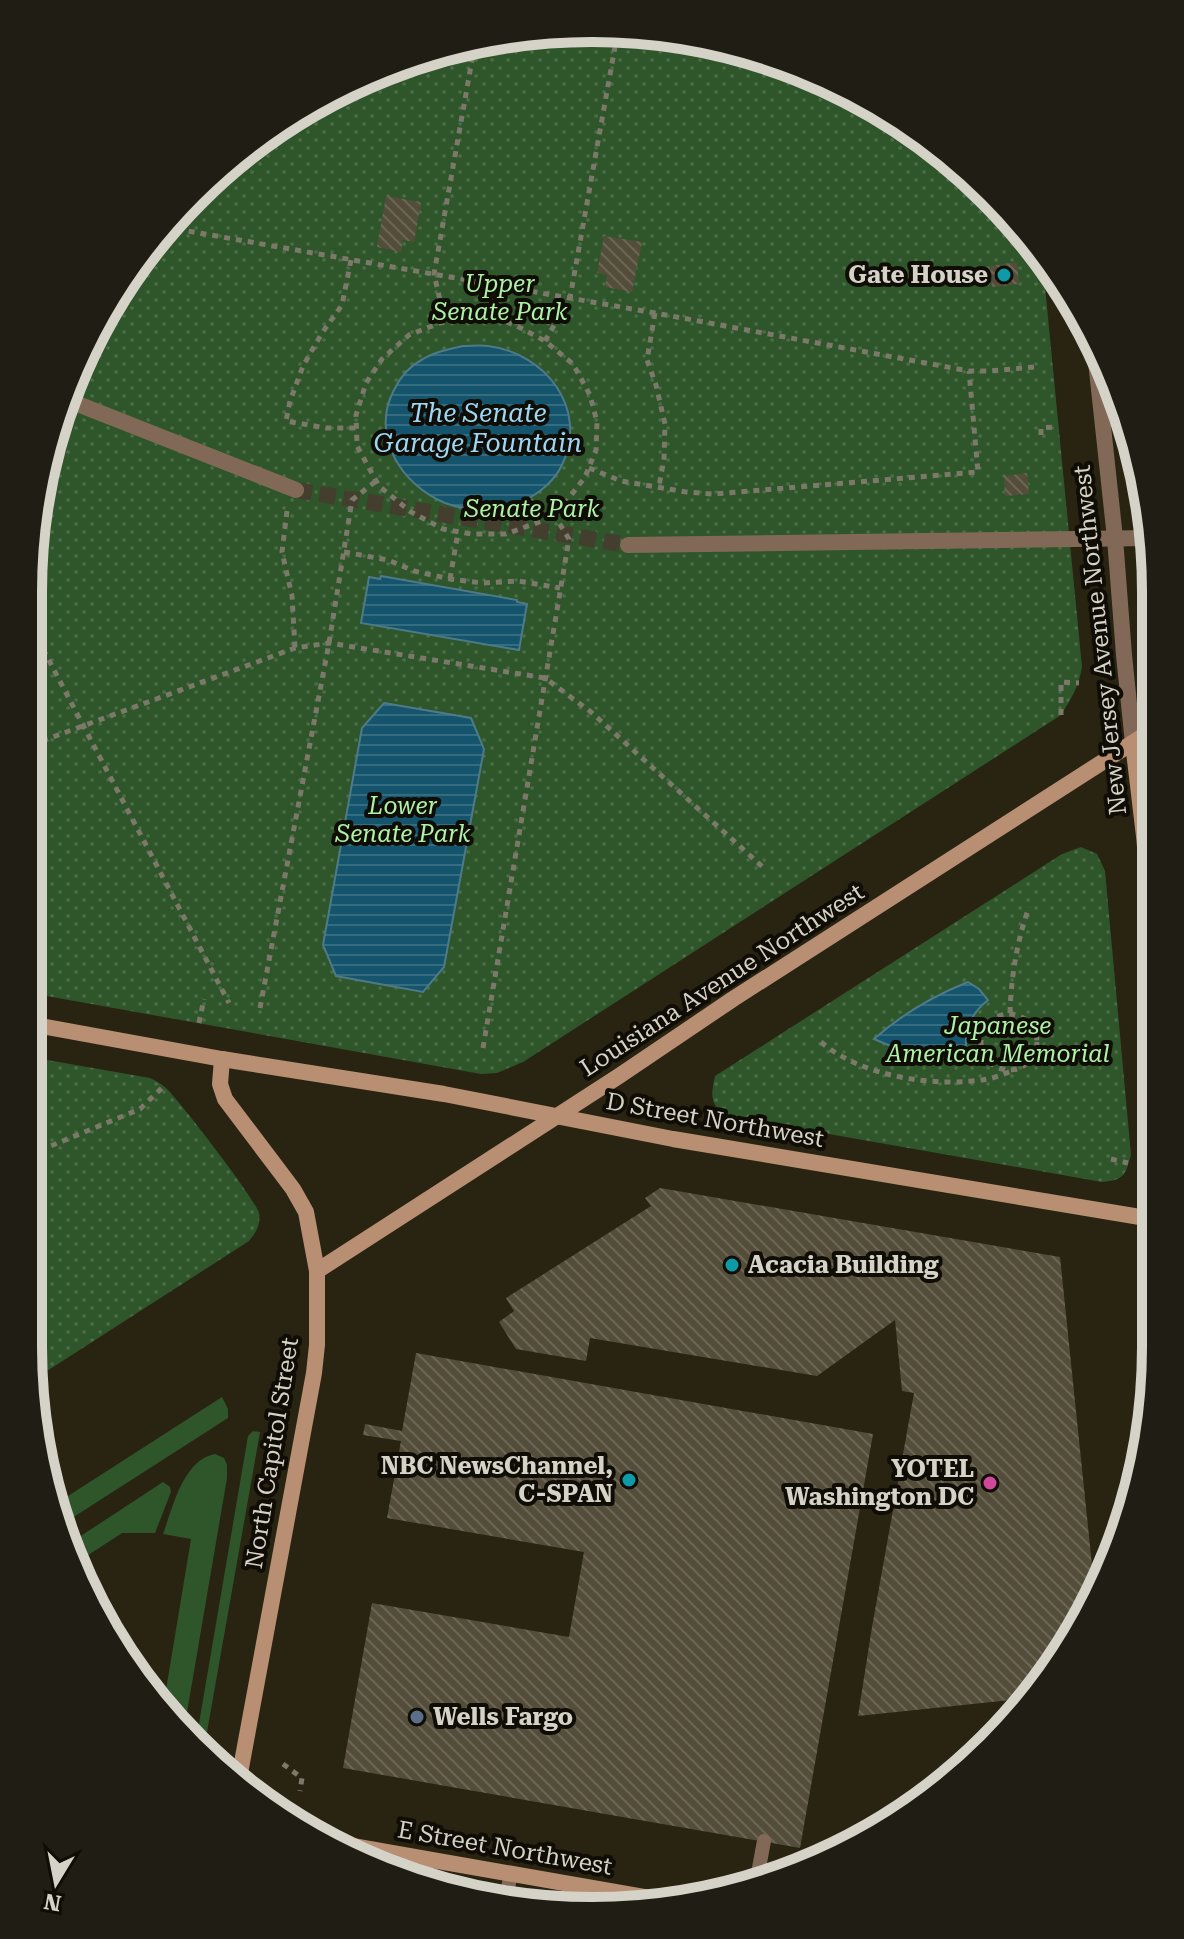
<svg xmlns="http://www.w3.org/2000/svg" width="1184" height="1939" font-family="'Roboto Serif',serif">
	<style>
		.grass { fill: #2e562a }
		.park { fill: url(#park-dots) }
		.water { fill: url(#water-rules); stroke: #4e7a88; stroke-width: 2 }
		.building { fill: url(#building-back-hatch) }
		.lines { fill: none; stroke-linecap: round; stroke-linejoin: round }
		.street-tunnel { stroke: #433e2d; stroke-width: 16; stroke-dasharray: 16 8; stroke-linecap: butt }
		.path { stroke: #7d796a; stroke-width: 5; stroke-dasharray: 6 6; stroke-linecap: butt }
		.lane { stroke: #826957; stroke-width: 14 }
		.street { stroke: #826957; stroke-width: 16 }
		.secondary { stroke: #b88f73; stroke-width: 16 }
		.culture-dot { fill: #0f9aa8; stroke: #100d06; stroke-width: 3 }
		.hotel-dot { fill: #d1479c; stroke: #100d06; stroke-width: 3 }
		.service-dot { fill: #5c6f8a; stroke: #100d06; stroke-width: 3 }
		.labels { text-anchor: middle; stroke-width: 8; stroke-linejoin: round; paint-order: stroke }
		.poi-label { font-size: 24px; font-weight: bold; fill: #d5d2c7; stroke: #100d06; text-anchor: end }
		.park-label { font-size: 24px; font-style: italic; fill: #aef2a6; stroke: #100d06 }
		.street-label { font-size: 24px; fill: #d5d2c7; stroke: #100d06 }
		.water-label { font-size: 26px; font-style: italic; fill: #9cd8f6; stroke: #100d06 }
		.rim { fill: none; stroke: #d5d2c7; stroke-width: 10 }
	</style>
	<defs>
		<pattern id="park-dots" width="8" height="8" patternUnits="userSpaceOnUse" patternTransform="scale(2)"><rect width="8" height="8" fill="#2e562a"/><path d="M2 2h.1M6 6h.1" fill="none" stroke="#4b6d47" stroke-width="1.8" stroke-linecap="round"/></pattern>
		<pattern id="water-rules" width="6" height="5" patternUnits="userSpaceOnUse" patternTransform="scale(2)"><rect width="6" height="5" fill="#14546d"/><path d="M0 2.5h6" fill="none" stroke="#356c80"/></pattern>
		<pattern id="building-back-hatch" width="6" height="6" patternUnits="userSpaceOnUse" patternTransform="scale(2)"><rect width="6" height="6" fill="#534d3a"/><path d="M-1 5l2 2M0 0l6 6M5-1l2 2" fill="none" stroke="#6b6655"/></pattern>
	</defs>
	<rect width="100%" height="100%" fill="#292412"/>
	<g class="grass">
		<polygon points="222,1397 228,1409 228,1418 58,1527 54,1505"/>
		<polygon points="253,1431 260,1432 204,1749 196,1741 248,1436"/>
		<path d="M215,1454L224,1458L227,1465V1478L184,1730L163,1708L191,1539L163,1534C173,1507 183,1460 215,1454Z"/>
		<polygon points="163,1482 170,1487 171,1492 155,1533 122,1533 76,1563 67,1545"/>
	</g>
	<g class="park">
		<path d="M628,29L738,47L841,86L935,144L1016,220L1042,256L1082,667C1079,686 1071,699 1061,715L523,1062L497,1073L481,1074L30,993L33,519L71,377L144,249L220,168L310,104L410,58L518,33Z"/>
		<path d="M1081,847L1097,854L1105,871L1131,1155C1125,1175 1125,1180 1102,1182L727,1116C709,1104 711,1095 715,1076L1062,854Z"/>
		<path d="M30,1057L150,1078C156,1081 162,1084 166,1088C179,1100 256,1200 259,1213C261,1224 256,1233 249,1241L33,1380L28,1347Z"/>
	</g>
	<g class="water">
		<path d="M463,346C471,346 480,345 488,346C545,353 589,408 562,465C555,480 539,494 523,501C499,510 469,512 445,503C401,485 370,435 394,390C400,377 410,366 423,359C435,352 449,349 463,346Z"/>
		<polygon points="381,576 517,600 517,602 527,604 519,650 361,623 369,577 380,579"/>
		<polygon points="384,703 471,718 484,749 444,967 423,992 336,976 323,945 362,728"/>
		<path d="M968,982L979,989L988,1000C969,1015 960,1037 970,1060C936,1059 905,1053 874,1039C902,1014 933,996 968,982Z"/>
	</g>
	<g class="building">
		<polygon points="386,196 421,202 414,242 403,240 401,252 377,247"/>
		<polygon points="604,236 642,242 632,292 605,287 607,275 597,273"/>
		<polygon points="1017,262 1019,284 992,287 990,266"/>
		<polygon points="1027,473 1029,494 1005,496 1004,476"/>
		<polygon points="660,1188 1060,1257 1095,1594 1040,1690 1031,1698 858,1716 872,1627 914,1393 902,1391 895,1320 817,1376 590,1338 586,1361 516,1349 499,1322 514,1311 506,1298 651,1206 645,1198"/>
		<polygon points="416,1353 873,1434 800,1848 343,1768 372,1603 569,1637 584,1552 387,1518 401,1441 363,1435 365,1424 402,1431"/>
	</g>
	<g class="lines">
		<polyline class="street-tunnel" points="296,490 628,545"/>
		<g class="path">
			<polyline points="165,227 655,313 969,371 990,371 1034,367"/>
			<polyline points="351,260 342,305 322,333 303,366 290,401 286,421 326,428 357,428"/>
			<polyline points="655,313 647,360 656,385 665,424 664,459 659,486"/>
			<polygon points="471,318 496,318 517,326 545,341 573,364 590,395 597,422 596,450 585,477 563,506 542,521 506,534 471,534 443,529 411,512 379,486 357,446 356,415 366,383 382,359 409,335 440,323"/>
			<polyline points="445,322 434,274 475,43"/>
			<polyline points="545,341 570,298 618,30"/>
			<polyline points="1041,435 1041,428 1054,427"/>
			<polyline points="589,468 621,481 686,492 713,494 978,472 969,371"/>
			<polyline points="287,511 282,552 292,596 295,648"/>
			<polyline points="344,552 388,560 414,571 450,579 483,583 518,581 560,588"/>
			<polyline points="450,579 458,532"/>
			<polyline points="32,628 229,1003"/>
			<polyline points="1061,715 1061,682 1079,683"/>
			<polyline points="31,745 295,648 329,643 545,678 591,712 765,869"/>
			<polyline points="260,1008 329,643 352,500 376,481"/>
			<path d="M1010,1013C1011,977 1017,941 1029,907"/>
			<circle cx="1009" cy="1042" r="28"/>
			<polyline points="199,1023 204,999"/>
			<path d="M821,1042C862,1077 935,1088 988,1079C998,1077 1008,1072 1017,1069"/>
			<polyline points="483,1048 569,539 553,513"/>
			<polyline points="29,1155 140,1109 164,1086"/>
			<polyline points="1111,1159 1128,1163"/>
			<polyline points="283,1764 302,1778 300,1791"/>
		</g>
		<g class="lane">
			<polyline points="1123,1524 1124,1522"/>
			<polyline points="756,1884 764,1841"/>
			<polyline points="506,1897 511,1874"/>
		</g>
		<g class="street">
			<polyline points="1094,343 1115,538 1124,655 1133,743"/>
			<polyline points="65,399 296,490"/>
			<polyline points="628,545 1152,538"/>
		</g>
		<g class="secondary">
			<polyline points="1133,743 1144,836 1153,933"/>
			<polyline points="30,1024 222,1059 444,1094 673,1139 1152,1219"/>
			<polyline points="222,1059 220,1084 225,1099 293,1189 306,1212 317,1271 317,1345 314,1373 238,1784"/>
			<polyline points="317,1271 619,1076 733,999 1154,729"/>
			<polyline points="341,1844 661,1900"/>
		</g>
	</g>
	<g class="culture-dot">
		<circle cx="1004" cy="275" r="8"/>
		<circle cx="732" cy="1265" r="8"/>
		<circle cx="629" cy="1480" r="8"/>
	</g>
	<circle class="hotel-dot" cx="990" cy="1483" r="8"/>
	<circle class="service-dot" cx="417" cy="1717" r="8"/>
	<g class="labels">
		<g class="poi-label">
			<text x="988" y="283">Gate House</text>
			<text x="748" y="1273" text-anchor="start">Acacia Building</text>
			<text x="613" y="1474">NBC NewsChannel,<tspan x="613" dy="28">C-SPAN</tspan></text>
			<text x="974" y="1477">YOTEL<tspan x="974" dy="28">Washington DC</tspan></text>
			<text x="433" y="1725" text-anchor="start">Wells Fargo</text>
		</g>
		<g class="park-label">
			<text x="500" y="292">Upper<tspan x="500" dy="28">Senate Park</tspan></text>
			<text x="532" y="517">Senate Park</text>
			<text x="403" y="814">Lower<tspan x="403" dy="28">Senate Park</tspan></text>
			<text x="998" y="1034">Japanese<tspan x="998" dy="28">American Memorial</tspan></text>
		</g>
		<g class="street-label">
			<text transform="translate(1100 640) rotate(-96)" y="8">New Jersey Avenue Northwest</text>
			<text transform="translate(722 980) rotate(-33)" y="8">Louisiana Avenue Northwest</text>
			<text transform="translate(715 1120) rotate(10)" y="8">D Street Northwest</text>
			<text transform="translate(272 1453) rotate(-81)" y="8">North Capitol Street</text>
			<text transform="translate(505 1848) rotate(10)" y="8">E Street Northwest</text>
		</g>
		<g class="water-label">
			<text x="478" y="422">The Senate<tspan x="478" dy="30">Garage Fountain</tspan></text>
		</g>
	</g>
	<path d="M0 0H1184V1939H0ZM592 42H592A550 550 0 0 1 1142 592V1347A550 550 0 0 1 592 1897H592A550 550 0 0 1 42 1347V592A550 550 0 0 1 592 42Z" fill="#201d15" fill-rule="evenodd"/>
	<path class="rim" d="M592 42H592A550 550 0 0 1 1142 592V1347A550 550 0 0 1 592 1897H592A550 550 0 0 1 42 1347V592A550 550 0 0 1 592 42Z"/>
	<g transform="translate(56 1883) rotate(190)" stroke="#100d06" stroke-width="6" paint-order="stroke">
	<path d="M0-6L14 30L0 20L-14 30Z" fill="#d5d2c7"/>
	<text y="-12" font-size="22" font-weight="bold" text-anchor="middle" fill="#d5d2c7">N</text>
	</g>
</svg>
